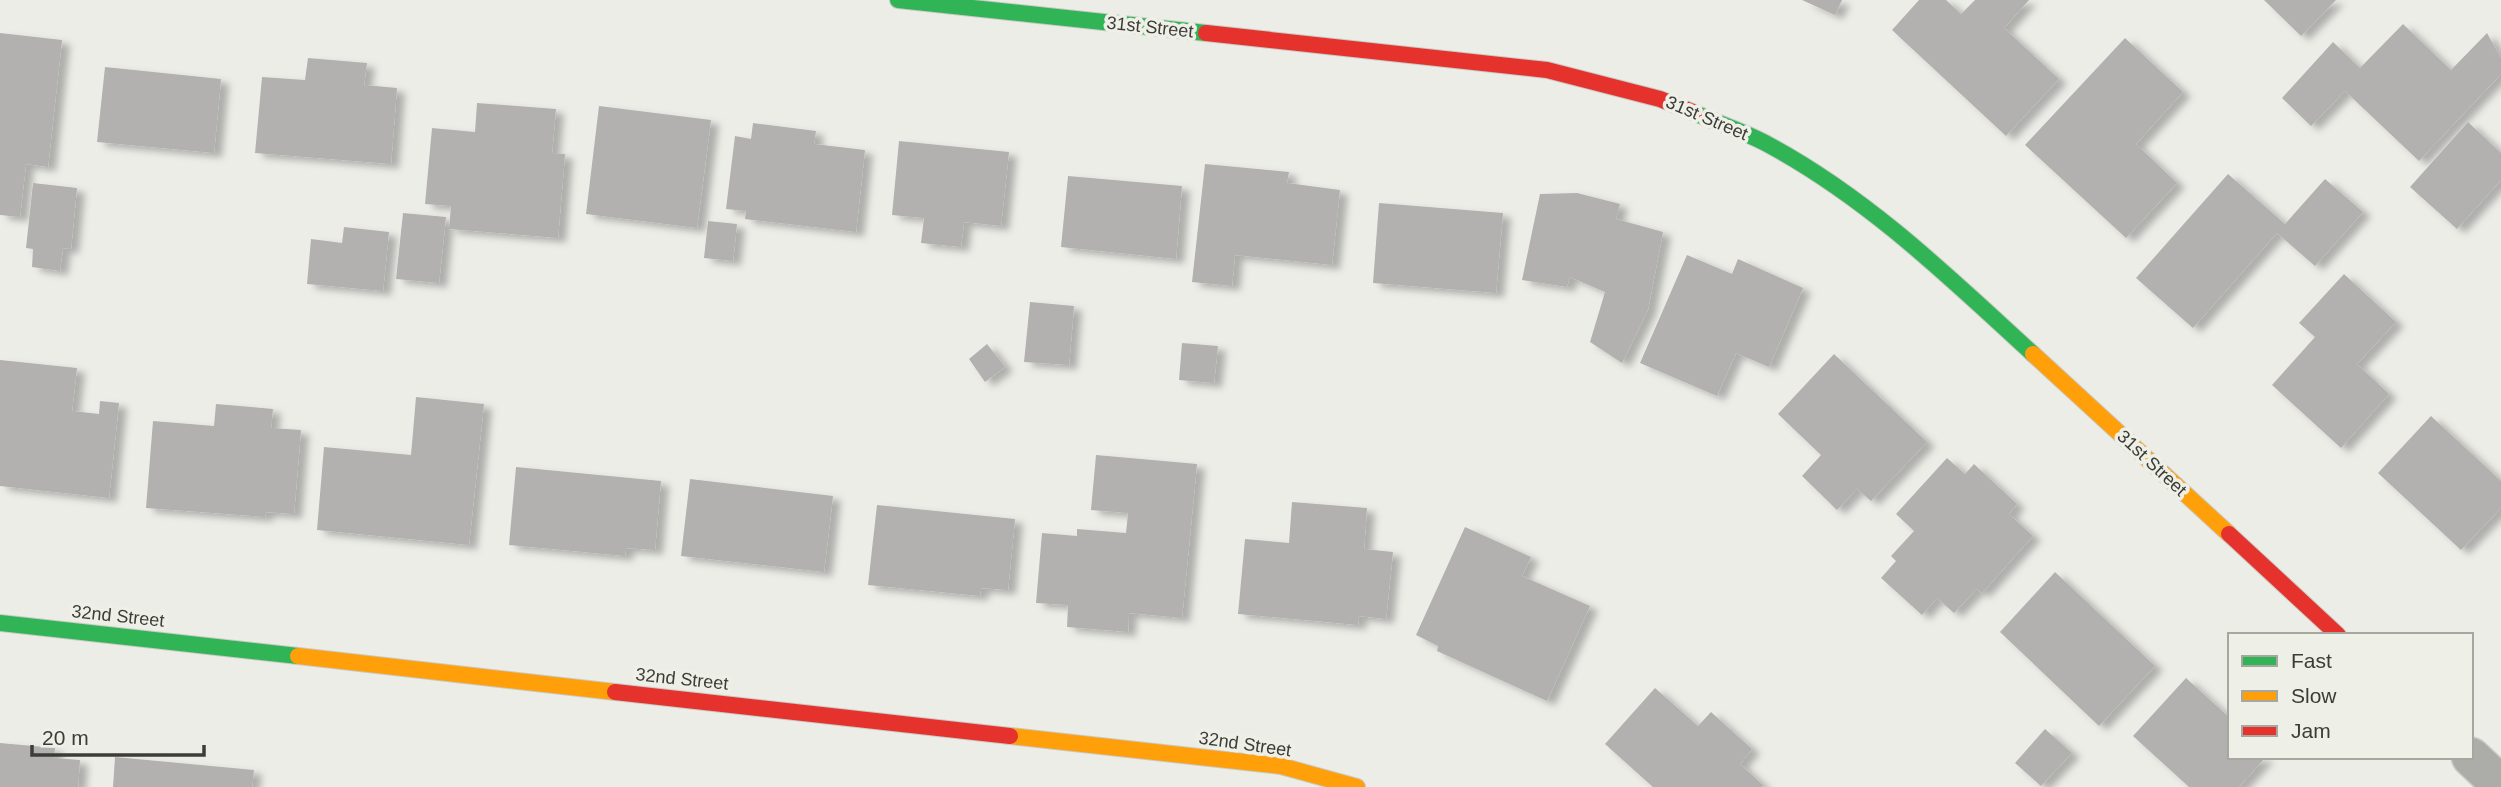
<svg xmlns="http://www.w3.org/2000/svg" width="2501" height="787" font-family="Helvetica,sans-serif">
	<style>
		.building { fill: #b2b1b0; filter: url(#shadow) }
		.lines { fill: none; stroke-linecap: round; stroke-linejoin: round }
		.street-casing { stroke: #c9c9c6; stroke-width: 41 }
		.fast-casing { stroke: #c9c9c6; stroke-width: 18 }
		.slow-casing { stroke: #c9c9c6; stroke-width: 18 }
		.jam-casing { stroke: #c9c9c6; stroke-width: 18 }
		.street { stroke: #acaca8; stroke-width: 38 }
		.fast { stroke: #30b455; stroke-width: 16 }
		.slow { stroke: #ff9f0a; stroke-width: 16 }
		.jam { stroke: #e5322d; stroke-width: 16 }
		.labels { text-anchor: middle; stroke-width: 7; stroke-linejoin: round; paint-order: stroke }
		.street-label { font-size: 18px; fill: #3c3c38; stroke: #eeefe6 }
	</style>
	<defs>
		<filter id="shadow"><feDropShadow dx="8" dy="4.5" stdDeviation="3.5" flood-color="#0004"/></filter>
	</defs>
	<rect width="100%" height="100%" fill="#edede8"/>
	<g class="building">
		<polygon points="1802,0 1842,0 1835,15"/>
		<polygon points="1919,0 1946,0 1961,14 1975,0 2029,0 2004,28 2059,79 2006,136 1892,30"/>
		<polygon points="2264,0 2336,0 2301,36"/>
		<polygon points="2403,24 2451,70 2487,33 2501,58 2501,74 2419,161 2345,91 2311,126 2282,98 2333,42 2360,68"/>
		<polygon points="0,33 62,40 48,167 26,164 20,217 0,215"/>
		<polygon points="2125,38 2183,92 2136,144 2177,183 2126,238 2025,145"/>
		<polygon points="308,58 367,63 364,85 397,88 391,164 255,153 262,77 305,80"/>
		<polygon points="105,67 221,79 214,153 97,142"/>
		<polygon points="477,103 556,109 552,153 565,154 558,238 449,229 451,206 425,204 432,128 475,132"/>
		<polygon points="599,106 711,120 697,228 586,214"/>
		<polygon points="2468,122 2501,153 2501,180 2457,229 2410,187"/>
		<polygon points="753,123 816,131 814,144 865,150 856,232 745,219 746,211 726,209 735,136 751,139"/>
		<polygon points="899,141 1009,152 1001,226 964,222 961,247 921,243 924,218 892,215"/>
		<polygon points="1205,164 1289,172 1287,183 1340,190 1332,265 1235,255 1232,286 1192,282"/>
		<polygon points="2228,174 2285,224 2325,179 2363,212 2315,266 2277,233 2193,328 2136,278"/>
		<polygon points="1068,176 1182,186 1176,259 1061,247"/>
		<polygon points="33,183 77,188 71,249 63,248 60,271 32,267 33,249 26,248"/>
		<polygon points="1577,193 1620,204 1616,219 1663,232 1648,310 1622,363 1590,342 1605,292 1570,277 1567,287 1522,280 1540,194"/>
		<polygon points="1379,203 1503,213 1496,293 1373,283"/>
		<polygon points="403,213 446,217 439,283 396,279"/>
		<polygon points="708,221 737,224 733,261 704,258"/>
		<polygon points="344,227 389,232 383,291 307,284 311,239 342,243"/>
		<polygon points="1687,255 1732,274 1738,259 1803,288 1769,367 1736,353 1717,396 1640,363"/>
		<polygon points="2344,274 2396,322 2357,364 2389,394 2341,448 2272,385 2315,337 2299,323"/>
		<polygon points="1030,302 1074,306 1069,365 1024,362"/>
		<polygon points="1182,343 1218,346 1214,383 1179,380"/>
		<polygon points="987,344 1005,367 985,382 969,359"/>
		<polygon points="1834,354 1927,442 1871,501 1857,489 1837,510 1802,476 1821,455 1778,414"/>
		<polygon points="0,360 77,368 72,411 99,414 100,401 119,403 109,498 0,486"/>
		<polygon points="416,397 484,404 469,545 317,530 324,447 411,455"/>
		<polygon points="216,404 273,409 271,428 301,430 294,514 266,512 265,517 146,508 153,421 214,426"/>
		<polygon points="2431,416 2501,481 2501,508 2461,550 2378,473"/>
		<polygon points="1096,455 1197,464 1182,618 1129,613 1128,632 1067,627 1068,605 1036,603 1042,533 1077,536 1077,529 1126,533 1128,513 1091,510"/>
		<polygon points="1947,458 1965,474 1974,464 2017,504 2009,514 2033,536 1982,593 1977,589 1954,613 1937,598 1922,615 1881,578 1896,561 1891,556 1914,531 1896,514"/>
		<polygon points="516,467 661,481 655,550 626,548 625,556 509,545"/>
		<polygon points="690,479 833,496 824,572 681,556"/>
		<polygon points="1292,502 1367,508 1364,549 1393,552 1386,619 1359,616 1358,625 1238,614 1245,539 1289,543"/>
		<polygon points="877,505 1015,519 1008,590 981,588 980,596 868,585"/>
		<polygon points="1465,527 1531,557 1522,576 1590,606 1547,701 1437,651 1438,646 1416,635"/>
		<polygon points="2055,572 2155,666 2099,726 2000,632"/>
		<polygon points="2186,678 2230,718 2230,757 2266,757 2239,787 2189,787 2133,736"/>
		<polygon points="1655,688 1698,726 1711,712 1752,749 1740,764 1763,785 1762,787 1653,787 1605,744"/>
		<polygon points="2045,729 2072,753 2041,786 2015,763"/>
		<polygon points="0,743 55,748 54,758 80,760 78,787 0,787"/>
		<polygon points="115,757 254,770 252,787 113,787"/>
	</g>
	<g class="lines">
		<defs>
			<polyline id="street" points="2471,757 2501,785"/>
			<g id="fast">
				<polyline points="898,0 1206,33"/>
				<path d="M1695,113C1719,124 1746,132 1769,145C1869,199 1950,278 2033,354"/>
				<polyline points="0,623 298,656"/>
			</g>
			<g id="slow">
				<polyline points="2033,354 2229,534"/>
				<polyline points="298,656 615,692"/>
				<polyline points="1010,736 1281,766 1357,787"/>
			</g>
			<g id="jam">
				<polyline points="1206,33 1547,70 1660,99 1695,113"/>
				<polyline points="2229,534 2338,635"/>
				<polyline points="615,692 1010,736"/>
			</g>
		</defs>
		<use href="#street" class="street-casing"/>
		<use href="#fast" class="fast-casing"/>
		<use href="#slow" class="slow-casing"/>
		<use href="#jam" class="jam-casing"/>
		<use href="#street" class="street"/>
		<use href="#fast" class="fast"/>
		<use href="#slow" class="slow"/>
		<use href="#jam" class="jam"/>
	</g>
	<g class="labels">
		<g class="street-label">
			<text transform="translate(1150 27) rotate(6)" y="6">31st Street</text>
			<text transform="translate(1707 118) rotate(23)" y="6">31st Street</text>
			<text transform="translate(2152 463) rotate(43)" y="6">31st Street</text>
			<text transform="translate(118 616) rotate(6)" y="6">32nd Street</text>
			<text transform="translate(682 679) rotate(6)" y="6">32nd Street</text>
			<text transform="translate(1245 744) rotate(8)" y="6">32nd Street</text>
		</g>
	</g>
	<rect x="2228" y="633" width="245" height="126" fill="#eeefe6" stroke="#a7a7a0" stroke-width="2"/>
	<rect x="2242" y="656" width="35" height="10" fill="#30b455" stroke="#a7a7a0" stroke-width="2"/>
	<text x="2291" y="668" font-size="21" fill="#3c3c38">Fast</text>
	<rect x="2242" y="691" width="35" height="10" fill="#ff9f0a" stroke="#a7a7a0" stroke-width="2"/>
	<text x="2291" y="703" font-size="21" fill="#3c3c38">Slow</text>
	<rect x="2242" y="726" width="35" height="10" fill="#e5322d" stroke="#a7a7a0" stroke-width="2"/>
	<text x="2291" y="738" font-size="21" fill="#3c3c38">Jam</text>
	<path d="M32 745v10h172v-10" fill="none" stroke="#3c3c38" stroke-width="3.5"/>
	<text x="42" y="745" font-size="21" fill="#3c3c38" stroke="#eeefe6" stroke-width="5" paint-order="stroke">20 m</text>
</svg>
